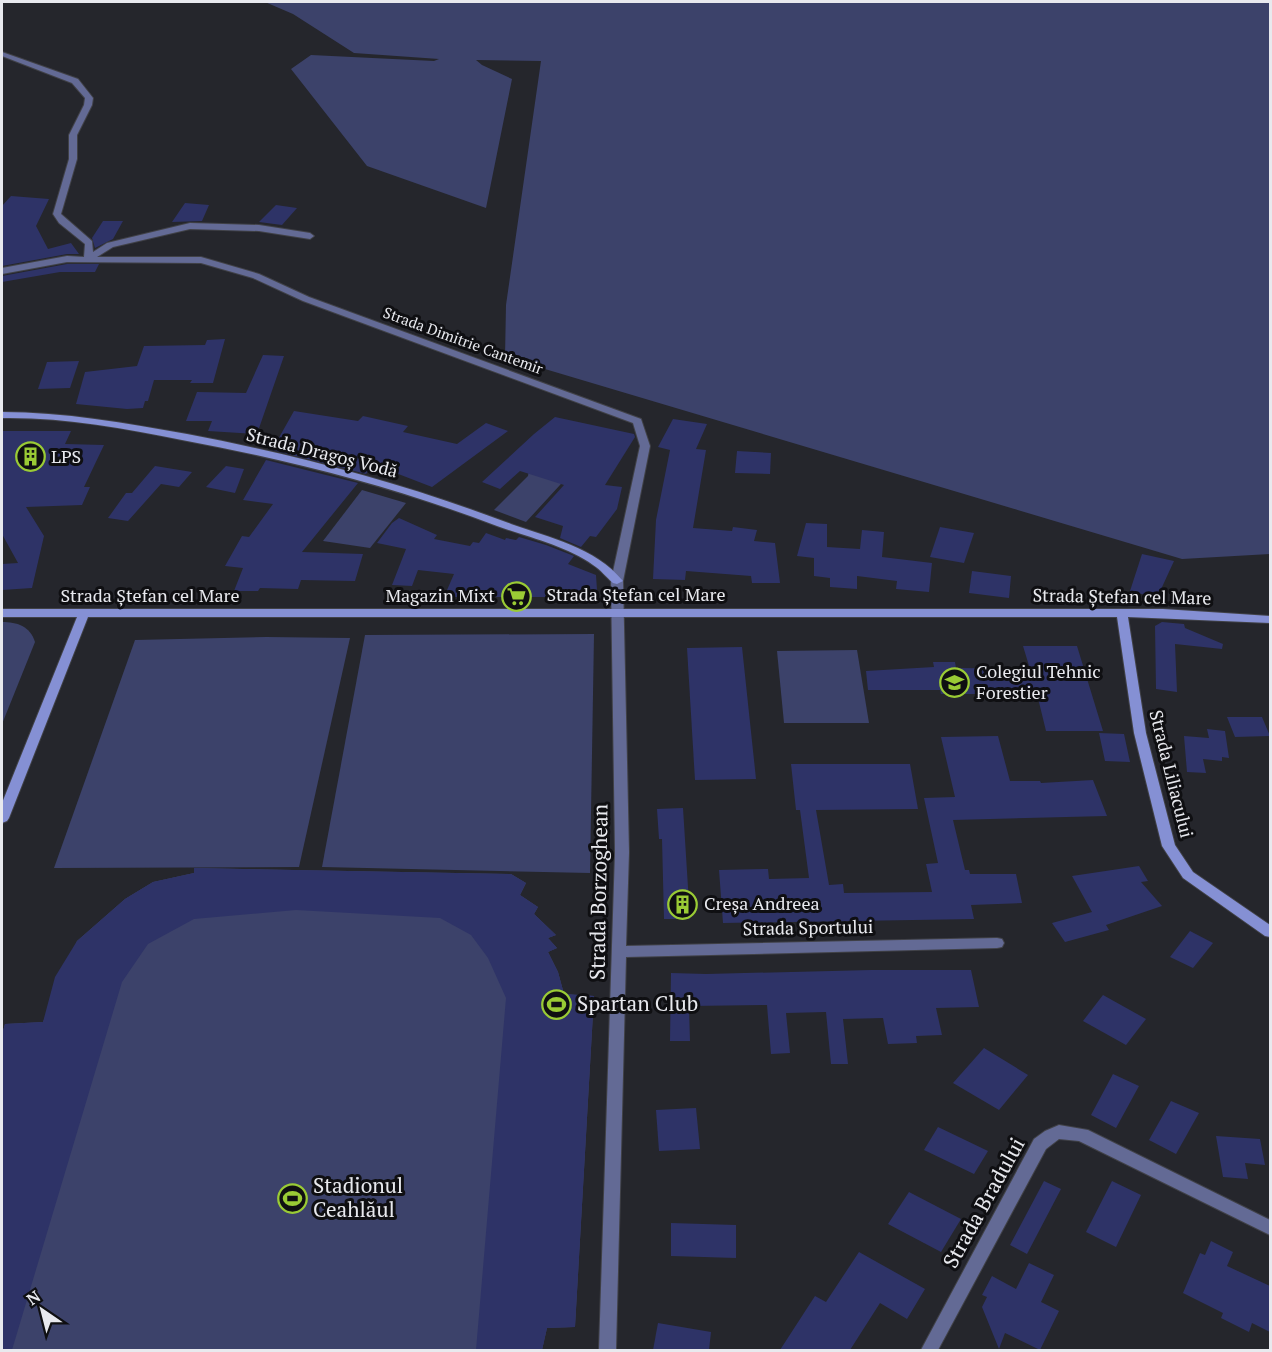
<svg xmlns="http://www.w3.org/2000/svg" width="1272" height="1352" font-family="'PT Serif',serif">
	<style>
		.green { fill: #3c426a }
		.building { fill: #2e3367 }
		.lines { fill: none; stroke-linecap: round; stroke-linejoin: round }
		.street-casing { stroke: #404147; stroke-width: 2 }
		.secondary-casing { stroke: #404147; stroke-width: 2 }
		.street { fill: #636a95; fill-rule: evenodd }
		.secondary { fill: #8590d4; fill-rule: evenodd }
		.labels { text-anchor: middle; stroke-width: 6; stroke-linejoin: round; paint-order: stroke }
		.far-street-label { font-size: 15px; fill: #e8e9ee; stroke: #0f0f12 }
		.street-label { font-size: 18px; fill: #e8e9ee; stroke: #0f0f12 }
		.poi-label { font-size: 18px; fill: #e8e9ee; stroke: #0f0f12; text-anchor: start }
		.near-street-label { font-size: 21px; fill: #e8e9ee; stroke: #0f0f12 }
		.near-poi-label { font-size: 21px; fill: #e8e9ee; stroke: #0f0f12; text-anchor: start }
	</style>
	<rect width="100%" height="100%" fill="#25262c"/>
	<g class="green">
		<polygon points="265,2 1270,2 1270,554 1182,559 505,357 506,305 541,61 476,60 482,65 512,79 486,208 367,166 291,69 311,55 434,61 439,59 354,53 293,14"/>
		<polygon points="594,448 526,522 494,510 528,476 531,456"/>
		<polygon points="362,490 406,503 370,548 323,541"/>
		<path d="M2,622C17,622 30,626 35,642L2,724Z"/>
		<polygon points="594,634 590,873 322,867 365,635"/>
		<polygon points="266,637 350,638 299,867 54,868 135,640"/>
		<polygon points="857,650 869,723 784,723 777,651"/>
		<polygon points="194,868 511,874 526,883 520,895 538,907 534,914 556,935 548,938 557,948 548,952 558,972 564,994 594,996 575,1327 547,1328 542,1350 2,1350 2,1034 5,1024 43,1022 77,941 125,899 153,882 194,873"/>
	</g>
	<g class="building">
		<polygon points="11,196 49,199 36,226 48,249 71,243 79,254 67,254 2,266 2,206"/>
		<polygon points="185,203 209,205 202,221 172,222"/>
		<polygon points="276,205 297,208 282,225 259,222"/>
		<polygon points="103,221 123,221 113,239 95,248 92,238"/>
		<polygon points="67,264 99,264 95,272 60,272 2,282 2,276"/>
		<polygon points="225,339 213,383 190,383 192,380 154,380 148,401 145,401 143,408 127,409 76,404 85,372 137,366 144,346 205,345 207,340"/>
		<polygon points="263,355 284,356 257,434 208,431 212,421 186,421 197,392 246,393"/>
		<polygon points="79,361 70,388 38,389 47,362"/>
		<polygon points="294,411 358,421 363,416 408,426 403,432 457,444 486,423 508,431 432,487 388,470 386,472 370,469 366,474 272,450"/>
		<polygon points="555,417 634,434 635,437 605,485 622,487 617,509 596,537 590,536 581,547 560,538 563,526 535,517 564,485 520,471 500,489 482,482 534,434"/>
		<polygon points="673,419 707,424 696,449 706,450 693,528 732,531 733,527 757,530 754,541 775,543 780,583 752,583 751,576 686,571 685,580 653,579 656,520 670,450 658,447"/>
		<polygon points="2,431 71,431 65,444 104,445 84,487 90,487 82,505 26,507 44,536 32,588 2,590 2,564 18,563 2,534"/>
		<polygon points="737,451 771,453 770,474 735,473"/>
		<polygon points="266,460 358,483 302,552 363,554 355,581 301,580 298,589 260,588 258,591 234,591 243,568 225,566 242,536 249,537 273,504 243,500"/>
		<polygon points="155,466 192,472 179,487 161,484 128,521 108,518 126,493 132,493"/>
		<polygon points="226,466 244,469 235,493 206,487"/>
		<polygon points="399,518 437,535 434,539 470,546 473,542 479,543 486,533 505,540 506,538 516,540 519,537 546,545 574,556 568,564 596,575 597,590 591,590 591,597 444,597 454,574 418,570 412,586 392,585 406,549 377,543 392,523"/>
		<polygon points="806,523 827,524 827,547 860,549 862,530 884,532 882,557 932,563 929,592 896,589 897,581 857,576 857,589 830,587 830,578 814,576 814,558 797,556"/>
		<polygon points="940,527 974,533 964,563 930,557"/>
		<polygon points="1142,554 1174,561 1157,598 1130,591"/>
		<polygon points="972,571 1011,576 1009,598 969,593"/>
		<polygon points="1162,622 1184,624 1185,628 1223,644 1222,649 1175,644 1177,692 1156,689 1155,626"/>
		<polygon points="1023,646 1077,646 1103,731 1046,731 1037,694 941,694 940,690 868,690 866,671 934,667 933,662 955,662 956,668 1030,669"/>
		<polygon points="742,647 756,779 695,780 687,648"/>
		<polygon points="1227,717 1262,717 1270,736 1235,737"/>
		<polygon points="1207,729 1225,731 1229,758 1222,757 1222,761 1203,759 1206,773 1187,772 1184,736 1209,738"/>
		<polygon points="1099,733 1124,734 1130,762 1105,761"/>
		<polygon points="998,736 1010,781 1040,781 1041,783 1093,780 1107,816 953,820 965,870 969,870 970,874 1016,874 1022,903 971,905 974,919 723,923 719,870 768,869 769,879 809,878 800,810 796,810 791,764 910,764 918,809 816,810 829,885 843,884 844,893 932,892 926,864 938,863 924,798 955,797 941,737"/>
		<polygon points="683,808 690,919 664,919 662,839 659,839 657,809"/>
		<polygon points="1139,866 1148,881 1141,882 1162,906 1106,925 1109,930 1065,942 1052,923 1092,912 1072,876"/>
		<polygon points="194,868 511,874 526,883 520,895 538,907 534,914 556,935 548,938 557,948 548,952 558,972 564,994 594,996 575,1327 547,1328 542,1350 476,1350 506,998 488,958 471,935 440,918 296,910 194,919 148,944 122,982 12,1350 2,1350 2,1034 5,1024 43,1022 55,977 77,941 125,899 153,882 194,873"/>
		<polygon points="1190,931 1213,943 1193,968 1170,957"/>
		<polygon points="871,970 971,970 979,1007 936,1008 942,1035 916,1036 917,1043 888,1044 883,1018 843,1019 848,1064 831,1064 826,1012 786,1013 790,1053 771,1054 767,1005 689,1006 690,1041 670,1041 671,973 706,974"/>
		<polygon points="1103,995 1146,1019 1126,1045 1083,1021"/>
		<polygon points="984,1048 1028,1075 999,1110 953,1083"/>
		<polygon points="1113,1074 1139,1086 1116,1128 1091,1115"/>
		<polygon points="1171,1101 1199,1113 1176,1154 1149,1140"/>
		<polygon points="696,1108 700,1149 659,1151 656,1110"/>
		<polygon points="938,1127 988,1151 974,1174 924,1150"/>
		<polygon points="1216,1136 1260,1139 1265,1165 1245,1163 1248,1179 1223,1177"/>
		<polygon points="1044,1181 1061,1189 1027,1254 1010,1245"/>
		<polygon points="1112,1181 1141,1195 1116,1247 1086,1232"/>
		<polygon points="909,1192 961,1219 941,1252 888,1224"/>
		<polygon points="671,1223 736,1225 736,1258 671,1256"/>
		<polygon points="1211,1241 1233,1252 1227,1266 1270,1286 1270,1332 1252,1323 1249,1332 1221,1318 1223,1313 1183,1293 1200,1253 1205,1255"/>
		<polygon points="859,1252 925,1289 907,1319 880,1303 850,1350 780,1350 815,1296 826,1302"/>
		<polygon points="1029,1263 1054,1275 1041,1302 1059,1311 1040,1350 1005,1333 999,1349 982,1307 987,1297 982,1295 992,1276 1016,1289"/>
		<polygon points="658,1323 711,1332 709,1350 653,1350"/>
	</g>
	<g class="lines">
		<defs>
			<g id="street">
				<polygon points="2,52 78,79 93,98 92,105 77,135 77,159 61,214 92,241 93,252 107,243 190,223 259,225 310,233 314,236 310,239 259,231 190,229 113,247 97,257 201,257 259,274 309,297 641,419 650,446 623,581 629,852 626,946 997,938 1002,939 1004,943 1002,947 997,948 626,957 616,1350 599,1350 615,852 611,581 640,446 633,423 303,301 253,278 201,263 67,262 2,274 2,268 67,256 84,257 85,244 59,223 53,214 69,159 69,135 84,105 85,98 72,83 2,56"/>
				<polygon points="1059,1125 1088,1130 1270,1220 1270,1235 1079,1141 1059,1139 1046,1149 938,1350 921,1350 1034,1139 1045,1131"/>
			</g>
			<g id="secondary">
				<path d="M2,412C64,412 126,423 187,434C297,455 406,484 511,524C550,538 595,547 623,581L617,584L613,583C606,577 601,570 593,565C567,546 527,537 497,526C395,487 289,460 182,440C122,428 63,417 2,418Z"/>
				<polygon points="2,609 1163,609 1270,616 1270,623 1128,617 1146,733 1175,845 1193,872 1270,925 1270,937 1265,936 1183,878 1162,846 1134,733 1117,617 88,617 9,818 7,821 2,823 2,803 77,617 2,617"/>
			</g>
		</defs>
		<use href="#street" class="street-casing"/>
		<use href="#secondary" class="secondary-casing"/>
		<use href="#street" class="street"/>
		<use href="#secondary" class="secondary"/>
	</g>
	<defs>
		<symbol id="building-ring" viewBox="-11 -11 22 22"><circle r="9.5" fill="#0f0f12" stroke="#9acb35" stroke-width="1.5"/><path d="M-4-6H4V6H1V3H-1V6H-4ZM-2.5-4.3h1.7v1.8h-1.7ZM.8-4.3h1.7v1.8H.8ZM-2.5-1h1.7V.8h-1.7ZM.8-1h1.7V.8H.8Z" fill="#9acb35"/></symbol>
		<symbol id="supermarket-ring" viewBox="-11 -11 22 22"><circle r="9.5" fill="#0f0f12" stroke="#9acb35" stroke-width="1.5"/><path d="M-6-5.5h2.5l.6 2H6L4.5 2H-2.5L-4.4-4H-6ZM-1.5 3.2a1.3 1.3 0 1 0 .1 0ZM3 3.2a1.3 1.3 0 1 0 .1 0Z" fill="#9acb35"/></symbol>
		<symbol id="school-ring" viewBox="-11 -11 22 22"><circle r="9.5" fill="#0f0f12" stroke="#9acb35" stroke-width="1.5"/><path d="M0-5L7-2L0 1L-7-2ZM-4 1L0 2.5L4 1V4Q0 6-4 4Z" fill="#9acb35"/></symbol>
		<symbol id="stadium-ring" viewBox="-11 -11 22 22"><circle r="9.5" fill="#0f0f12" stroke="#9acb35" stroke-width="1.5"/><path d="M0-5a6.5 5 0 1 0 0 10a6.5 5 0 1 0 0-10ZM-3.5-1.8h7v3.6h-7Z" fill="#9acb35"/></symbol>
	</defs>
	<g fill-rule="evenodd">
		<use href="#building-ring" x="14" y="440" width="33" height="33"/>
		<use href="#supermarket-ring" x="500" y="580" width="33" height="33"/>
		<use href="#school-ring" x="938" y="666" width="33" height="33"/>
		<use href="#building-ring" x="666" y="888" width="33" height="33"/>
		<use href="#stadium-ring" x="540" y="988" width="33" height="33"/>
		<use href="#stadium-ring" x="276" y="1182" width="33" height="33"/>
	</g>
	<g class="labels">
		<g class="far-street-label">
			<text transform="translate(463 341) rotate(20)" y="5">Strada Dimitrie Cantemir</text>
		</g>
		<g class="street-label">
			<text transform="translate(322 453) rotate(14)" y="6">Strada Dragoș Vodă</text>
			<text x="636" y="601">Strada Ștefan cel Mare</text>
			<text x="150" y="602">Strada Ștefan cel Mare</text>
			<text transform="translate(1122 597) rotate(1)" y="6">Strada Ștefan cel Mare</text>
			<text transform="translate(1171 774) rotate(76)" y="6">Strada Liliacului</text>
			<text transform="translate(808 928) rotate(-1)" y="6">Strada Sportului</text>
		</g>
		<g class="poi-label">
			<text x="51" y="463">LPS</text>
			<text x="495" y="602" text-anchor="end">Magazin Mixt</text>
			<text x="976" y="678">Colegiul Tehnic<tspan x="976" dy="21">Forestier</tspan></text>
			<text x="704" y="910">Creșa Andreea</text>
		</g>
		<g class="near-street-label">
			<text transform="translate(599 892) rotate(-89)" y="7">Strada Borzoghean</text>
			<text transform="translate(984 1203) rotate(-61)" y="7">Strada Bradului</text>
		</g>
		<g class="near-poi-label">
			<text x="577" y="1011">Spartan Club</text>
			<text x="313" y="1193">Stadionul<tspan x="313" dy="24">Ceahlăul</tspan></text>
		</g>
	</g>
	<rect width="1272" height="1352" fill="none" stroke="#e8e9ee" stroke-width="6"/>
	<g transform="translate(42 1310) rotate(325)" stroke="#0f0f12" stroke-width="4.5" paint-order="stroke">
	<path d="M0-4.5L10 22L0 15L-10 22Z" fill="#e8e9ee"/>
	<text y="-9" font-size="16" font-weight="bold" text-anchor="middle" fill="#e8e9ee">N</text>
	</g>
</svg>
